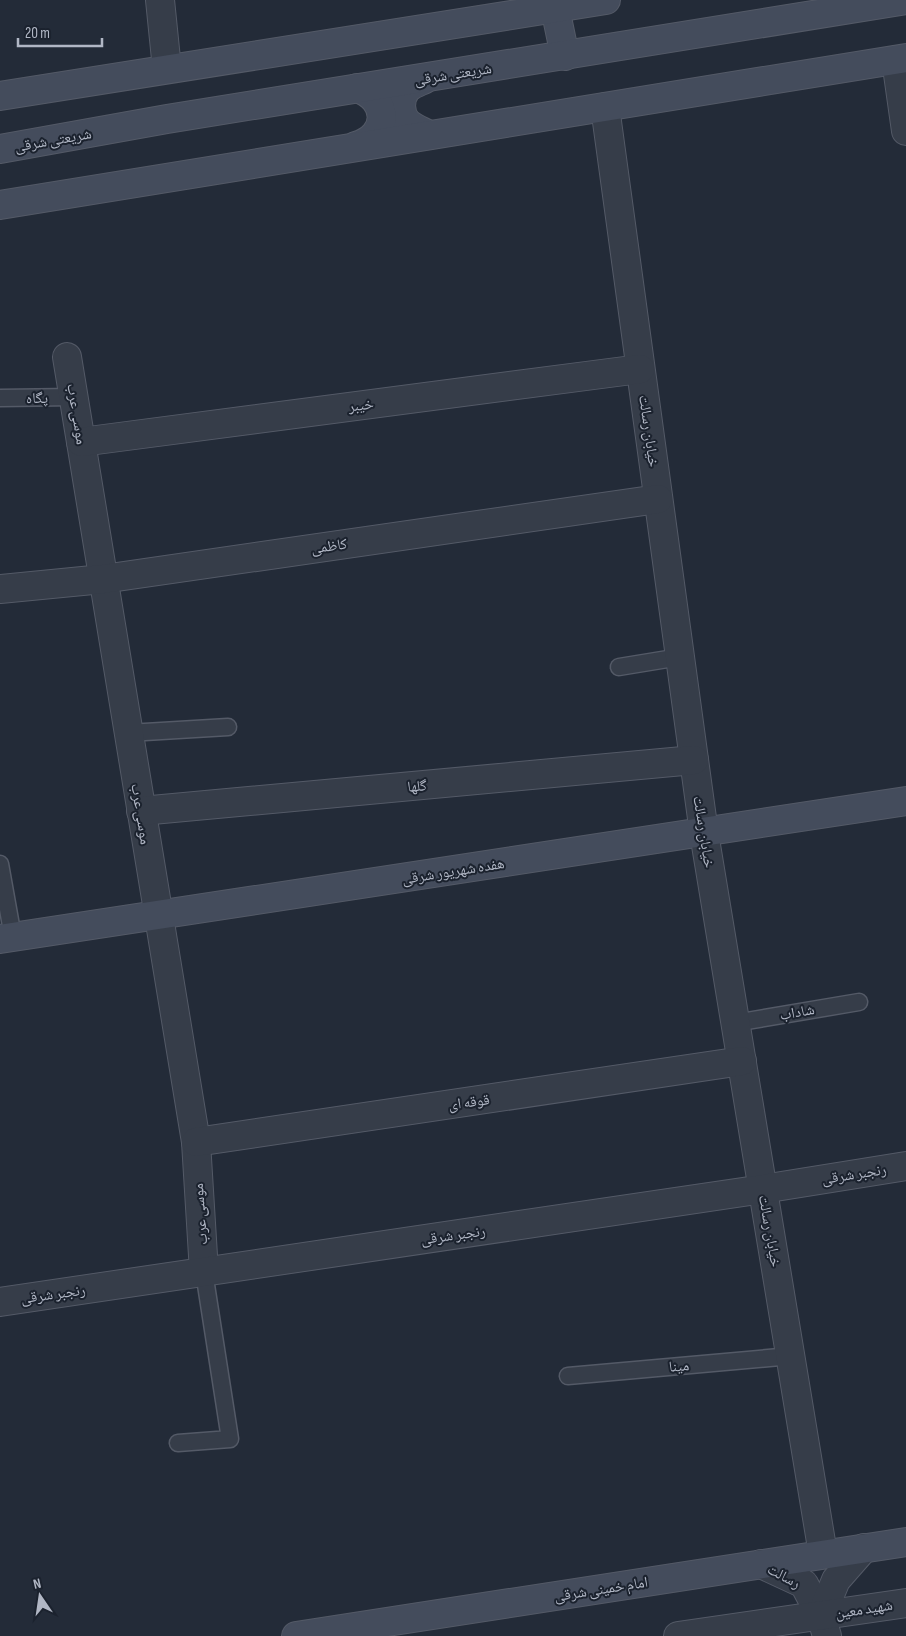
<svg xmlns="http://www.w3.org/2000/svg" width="906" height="1636" font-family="'Sofia Sans Condensed','Noto Naskh Arabic',sans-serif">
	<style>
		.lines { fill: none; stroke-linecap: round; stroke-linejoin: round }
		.lane-casing { stroke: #545a67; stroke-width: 19 }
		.street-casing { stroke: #545a67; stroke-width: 30 }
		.secondary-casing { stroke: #545a67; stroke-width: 30 }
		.lane { stroke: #363d49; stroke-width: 16 }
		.street { stroke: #363d49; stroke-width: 28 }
		.secondary { stroke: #444c5c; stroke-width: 28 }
		.labels { text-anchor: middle; stroke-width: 4; stroke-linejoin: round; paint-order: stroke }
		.street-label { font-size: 15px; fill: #b1b7c5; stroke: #1b222e }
	</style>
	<rect width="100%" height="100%" fill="#232b38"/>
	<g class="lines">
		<defs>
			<g id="lane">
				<polyline points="0,398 74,397"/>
				<polyline points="619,667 680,657"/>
				<polyline points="128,733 228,727"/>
				<polyline points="0,864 13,937"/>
				<polyline points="735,1023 859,1002"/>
				<polyline points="568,1376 791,1356"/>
				<polyline points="178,1443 230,1439 204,1272"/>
			</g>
			<g id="street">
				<polyline points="160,0 167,69"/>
				<polyline points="896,60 906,131"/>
				<polyline points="605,107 704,833 823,1554"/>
				<polyline points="67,357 196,1142 204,1272"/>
				<polyline points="81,442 640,369"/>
				<polyline points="0,589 103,579 658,499"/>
				<polyline points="141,811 694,760"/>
				<polyline points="196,1142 742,1061"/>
				<polyline points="0,1302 763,1189 906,1166"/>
				<polyline points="761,1564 804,1584 821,1616 827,1636"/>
				<polyline points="821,1616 836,1580 864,1548"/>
				<polyline points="678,1636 906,1603"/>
			</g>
			<g id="secondary">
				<polyline points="555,8 565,56"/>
				<path d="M425,79C419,82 412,84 407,89C399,98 399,114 408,123C414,128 422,131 429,135"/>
				<polyline points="0,96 606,0"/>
				<path d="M356,146C390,136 390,99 357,88"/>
				<polyline points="0,149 167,119 906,0"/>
				<polyline points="0,205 906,58"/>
				<polyline points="0,939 906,801"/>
				<polyline points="296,1636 906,1542"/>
			</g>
		</defs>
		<use href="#lane" class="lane-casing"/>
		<use href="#street" class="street-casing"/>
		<use href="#secondary" class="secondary-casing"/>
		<use href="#lane" class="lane"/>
		<use href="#street" class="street"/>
		<use href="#secondary" class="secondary"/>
	</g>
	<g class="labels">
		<g class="street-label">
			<text transform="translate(453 74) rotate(-9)" y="5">شریعتی شرقی</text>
			<text transform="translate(53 140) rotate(-10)" y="5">شریعتی شرقی</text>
			<text transform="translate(37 398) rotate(-1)" y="5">پگاه</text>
			<text transform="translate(361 405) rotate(-7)" y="5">خیبر</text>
			<text transform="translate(77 414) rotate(81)" y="5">موسی عرب</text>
			<text transform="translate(649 431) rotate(82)" y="5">خیابان رسالت</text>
			<text transform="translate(329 546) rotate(-8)" y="5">کاظمی</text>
			<text transform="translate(417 786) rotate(-5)" y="5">گلها</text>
			<text transform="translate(141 814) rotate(81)" y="5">موسی عرب</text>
			<text transform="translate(704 832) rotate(81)" y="5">خیابان رسالت</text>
			<text transform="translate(453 871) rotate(-9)" y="5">هفده شهریور شرقی</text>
			<text transform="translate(797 1012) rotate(-10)" y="5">شاداب</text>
			<text transform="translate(469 1102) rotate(-8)" y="5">قوقه ای</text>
			<text transform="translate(854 1174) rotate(-9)" y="5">رنجبر شرقی</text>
			<text transform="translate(200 1214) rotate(-94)" y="5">موسی عرب</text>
			<text transform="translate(770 1231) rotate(80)" y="5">خیابان رسالت</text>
			<text transform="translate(453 1235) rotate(-8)" y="5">رنجبر شرقی</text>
			<text transform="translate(53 1294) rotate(-8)" y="5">رنجبر شرقی</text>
			<text transform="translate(679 1366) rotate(-5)" y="5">مینا</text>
			<text transform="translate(784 1576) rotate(28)" y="5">رسالت</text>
			<text transform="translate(601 1589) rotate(-9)" y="5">امام خمینی شرقی</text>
			<text transform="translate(864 1609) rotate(-9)" y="5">شهید معین</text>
		</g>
	</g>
	<g transform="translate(40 1596) rotate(347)" stroke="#1b222e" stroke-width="4" paint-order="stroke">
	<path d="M0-4L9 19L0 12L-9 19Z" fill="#b1b7c5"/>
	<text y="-8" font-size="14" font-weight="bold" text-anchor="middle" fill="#b1b7c5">N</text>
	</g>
	<path d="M18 38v8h84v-8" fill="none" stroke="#b1b7c5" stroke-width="2.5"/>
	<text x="25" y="38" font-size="15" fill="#b1b7c5" stroke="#1b222e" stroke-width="4" paint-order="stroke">20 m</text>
</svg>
